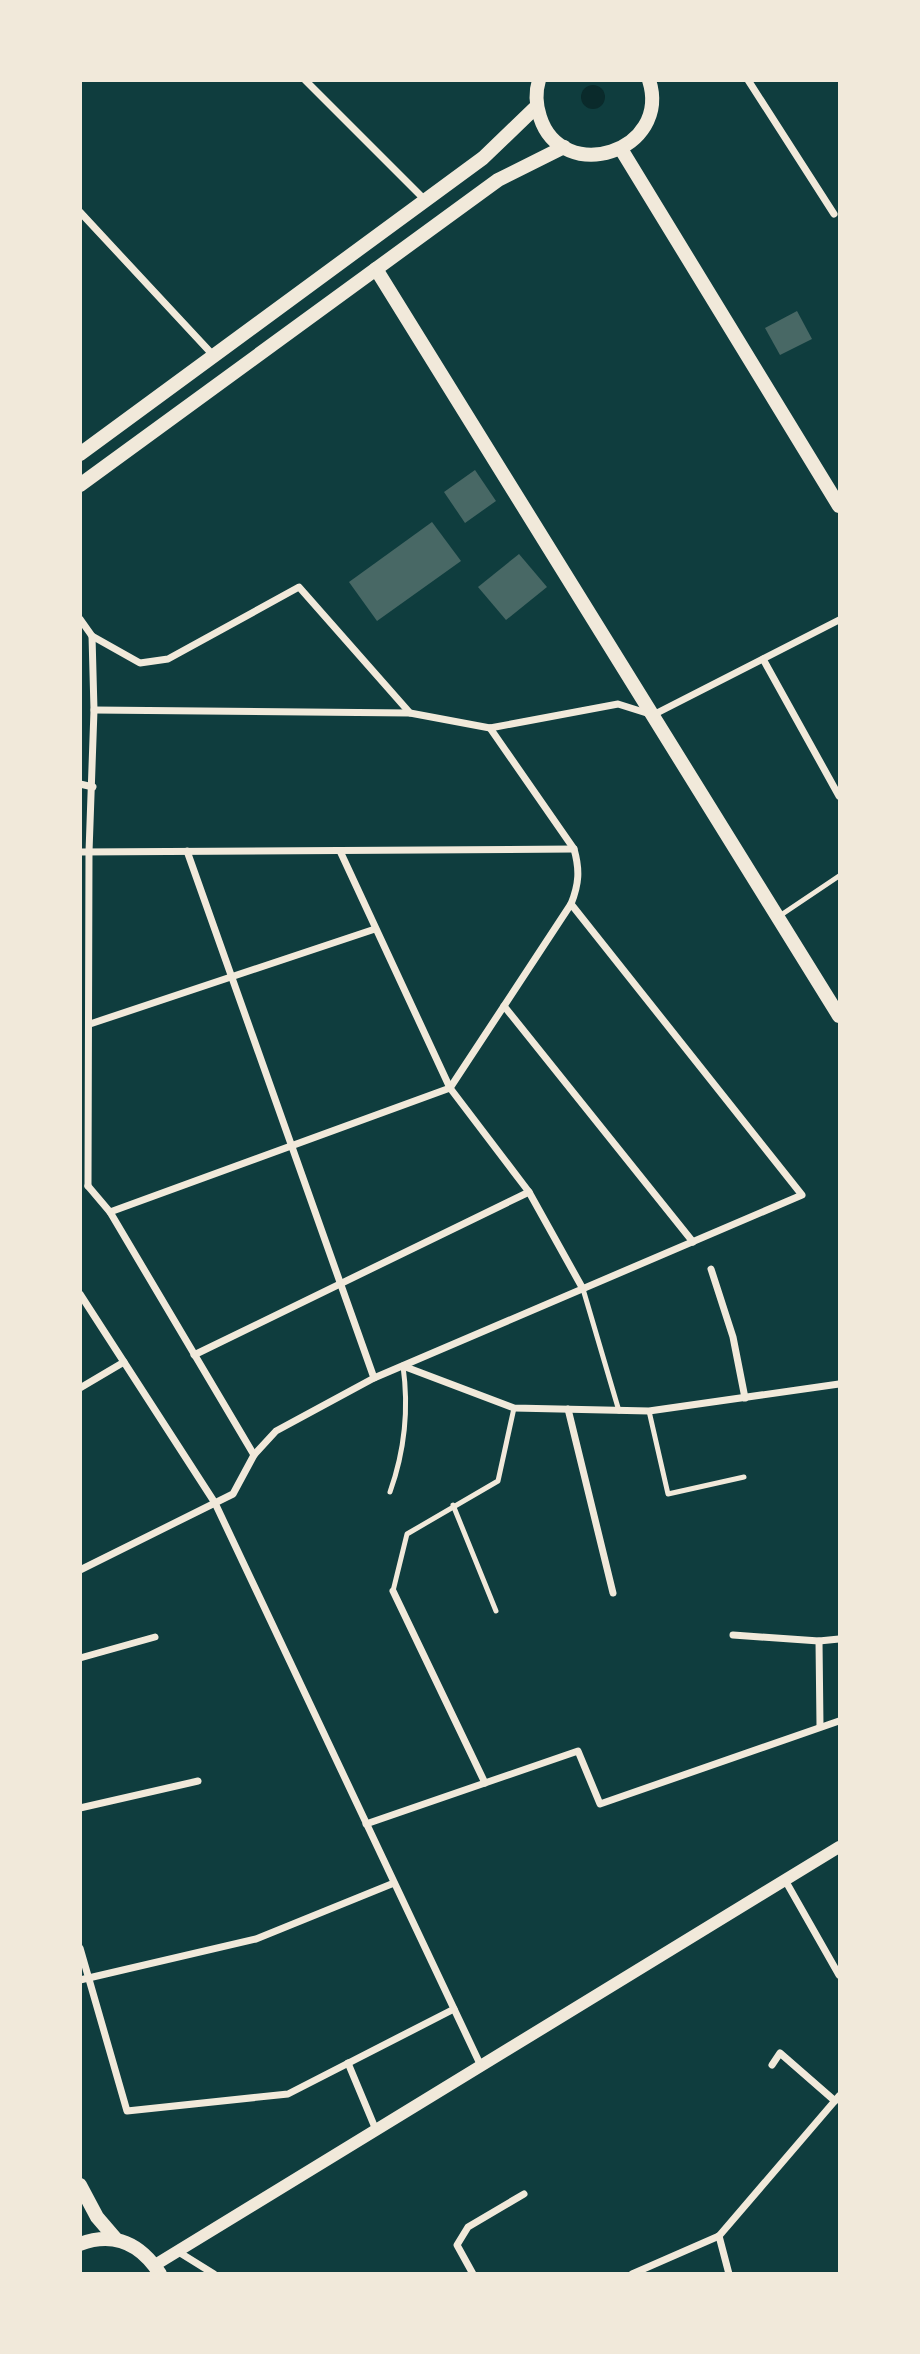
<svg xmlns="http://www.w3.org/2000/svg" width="920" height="2354" font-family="Montserrat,sans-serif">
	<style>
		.water { fill: #0a2a2b }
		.building { fill: #486865 }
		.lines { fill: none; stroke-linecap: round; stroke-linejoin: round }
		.service { stroke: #f1e9da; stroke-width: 5 }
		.minor { stroke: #f1e9da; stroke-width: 7 }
		.tertiary { stroke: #f1e9da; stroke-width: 12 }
		.secondary { stroke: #f1e9da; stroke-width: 14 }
	</style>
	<rect width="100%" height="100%" fill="#0f3d3e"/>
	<circle class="water" cx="593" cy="97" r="12"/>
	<g class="building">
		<polygon points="797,311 812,339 780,355 765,328"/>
		<polygon points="475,470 496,501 465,523 444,492"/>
		<polygon points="432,522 461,561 377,621 349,582"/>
		<polygon points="519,554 547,587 506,620 478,587"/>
	</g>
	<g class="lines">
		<g class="service">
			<polyline points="778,917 839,876"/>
			<polyline points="583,1289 619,1411"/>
			<polyline points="649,1411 668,1494 744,1477"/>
			<path d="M390,1492C405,1450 409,1409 403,1366"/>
			<polyline points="453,1505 496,1611"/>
			<polyline points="393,1591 407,1534 498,1481 514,1408"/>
		</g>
		<g class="minor">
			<polyline points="305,80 425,200"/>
			<polyline points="748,80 834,214"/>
			<polyline points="80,212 213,355"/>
			<polyline points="80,619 92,636 94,710 89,852 88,1186"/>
			<polyline points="92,636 140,663 168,659 299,587 410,713 490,728 618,704 653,715 839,620"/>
			<polyline points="763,659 839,796"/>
			<polyline points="94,710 410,713"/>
			<polyline points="80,784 93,787"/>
			<polyline points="187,851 374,1378"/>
			<polyline points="340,851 450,1088 529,1192 583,1289"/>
			<polyline points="80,852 574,849"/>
			<polyline points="504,1006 693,1242"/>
			<polyline points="90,1024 375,929"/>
			<polyline points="88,1186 110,1212 254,1455"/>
			<path d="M110,1212L450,1088L571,904C579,884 580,870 574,849L490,728"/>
			<polyline points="711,1269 733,1337 745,1398"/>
			<polyline points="80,1294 215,1503 481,2066"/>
			<polyline points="194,1355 529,1192"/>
			<polyline points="403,1366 514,1408 649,1411 839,1384"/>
			<polyline points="80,1388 124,1362"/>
			<polyline points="568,1409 613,1593"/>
			<polyline points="80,1570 233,1494 254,1455 276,1431 374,1378 802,1195 571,904"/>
			<polyline points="393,1591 485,1783"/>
			<polyline points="733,1635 819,1641 839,1639"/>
			<polyline points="819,1641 820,1726"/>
			<polyline points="80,1658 155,1637"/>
			<polyline points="80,1808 198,1781"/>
			<polyline points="366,1824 578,1751 600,1804 839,1721"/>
			<polyline points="785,1880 839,1975"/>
			<polyline points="80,1948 127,2111 288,2094 454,2009"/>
			<polyline points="80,1980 256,1939 394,1883"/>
			<polyline points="348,2063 376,2130"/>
			<polyline points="772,2065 780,2053 835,2101"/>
			<polyline points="719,2236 729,2274"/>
			<polyline points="177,2251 214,2274"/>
			<polyline points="473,2274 457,2245 468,2227 524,2194"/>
			<polyline points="632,2274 719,2236 839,2096"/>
		</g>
		<polyline class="tertiary" points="155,2265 839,1847"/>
		<g class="secondary">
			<path d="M539,80C535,93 536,105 540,117C562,186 672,152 649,80"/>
			<polyline points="621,149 839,506"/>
			<polyline points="376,269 839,1016"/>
			<polyline points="80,454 483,158 537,106"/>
			<polyline points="80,485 498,180 564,147"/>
			<polyline points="80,2185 97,2217 115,2238"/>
			<path d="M80,2244C115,2231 141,2244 160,2274"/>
		</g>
	</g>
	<rect width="920" height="2354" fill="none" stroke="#f1e9da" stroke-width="164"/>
</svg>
